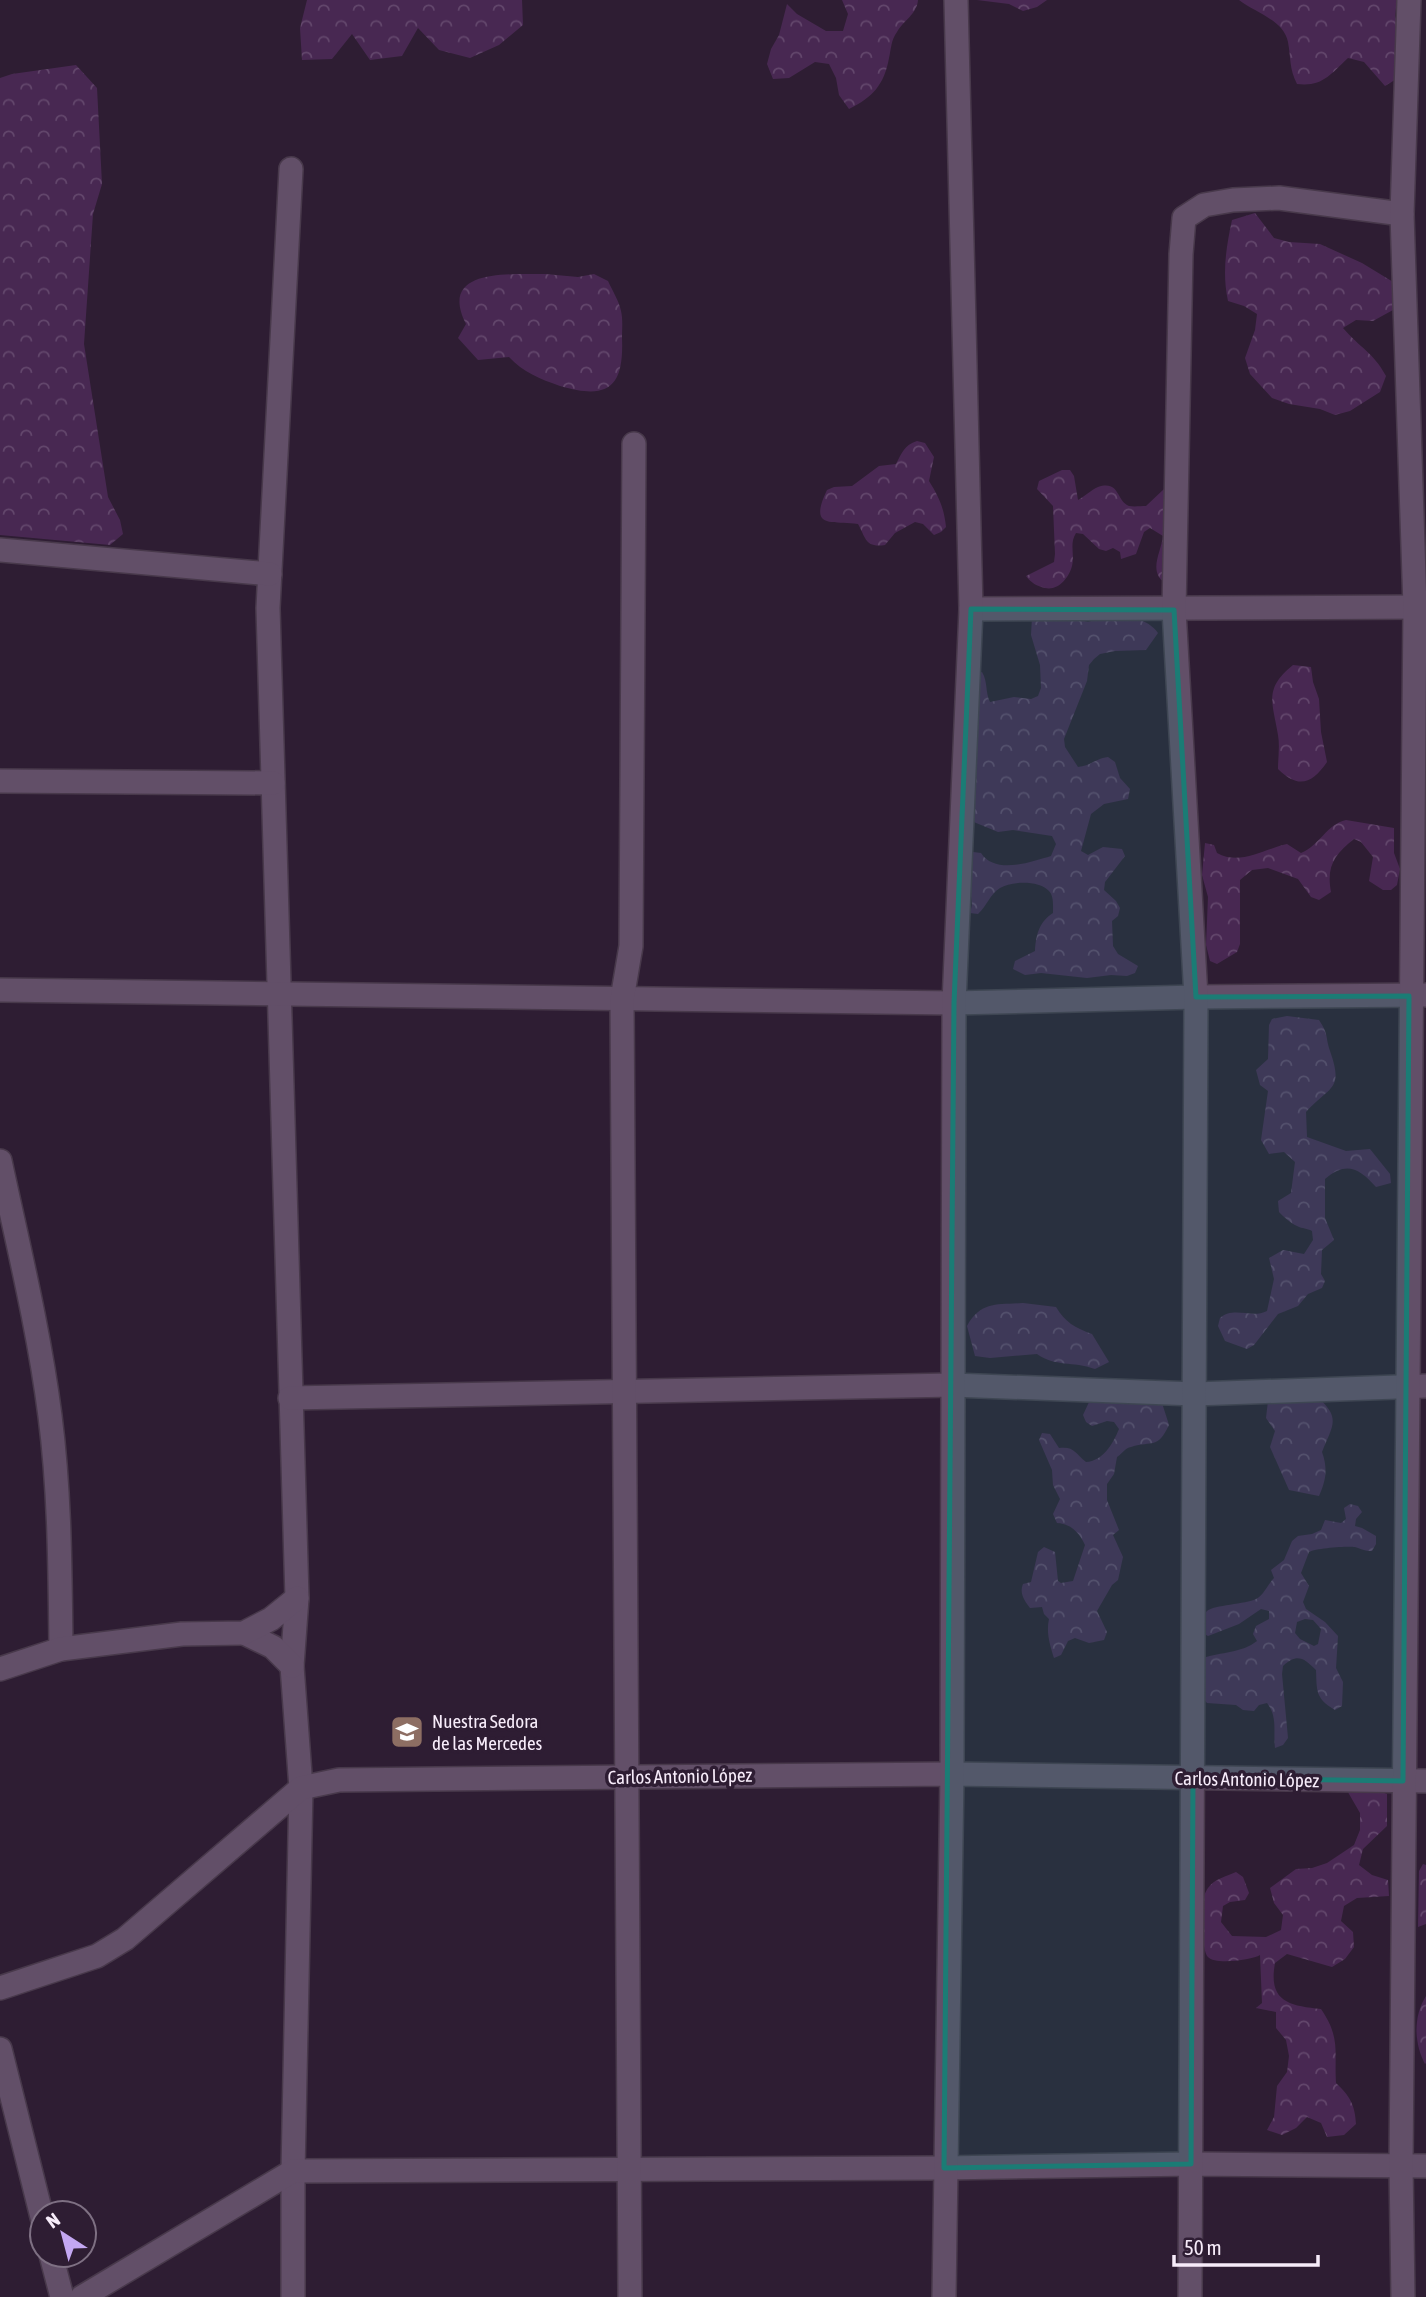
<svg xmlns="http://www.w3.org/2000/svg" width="1426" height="2297" viewBox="0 0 1426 2297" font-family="'Asap Condensed',sans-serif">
  <defs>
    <pattern id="forest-crowns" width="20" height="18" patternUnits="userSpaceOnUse" patternTransform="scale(1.75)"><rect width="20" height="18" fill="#482852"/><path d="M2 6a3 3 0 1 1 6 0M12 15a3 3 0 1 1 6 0" fill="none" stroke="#63476c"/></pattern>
  </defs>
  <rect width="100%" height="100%" fill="#2e1d33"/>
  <!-- forest -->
  <g fill="url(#forest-crowns)" fill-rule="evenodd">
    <polygon points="307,0 522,0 523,25 499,45 470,58 439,50 418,28 402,56 370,60 352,34 332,59 302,60 300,28"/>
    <path d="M 842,0 L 918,0 C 917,14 903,21 897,32 C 891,40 891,49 889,58 C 884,85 873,97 849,109 L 839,95 L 836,78 L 829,64 L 815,62 L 789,78 L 773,79 L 767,64 L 771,49 L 779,35 L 787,4 L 797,14 L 826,31 L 843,31 L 848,14 Z"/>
    <polygon points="977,0 1047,0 1037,7 1023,11 1009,4"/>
    <path d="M 1239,0 L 1397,0 L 1395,16 L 1405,48 L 1398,78 L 1385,86 L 1364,62 L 1348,58 C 1330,75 1322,87 1297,84 C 1289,68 1291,58 1288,42 C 1284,20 1254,12 1239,0 Z"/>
    <polygon points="76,65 97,88 102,184 93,214 84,344 108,497 120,520 123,534 110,545 0,535 0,78 12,74"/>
    <path d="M 1255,213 L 1274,238 L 1289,242 L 1320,244 L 1362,263 L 1403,288 L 1402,305 L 1373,321 L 1356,320 L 1343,328 C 1360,348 1373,352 1386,376 L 1380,392 L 1350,411 L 1335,415 L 1320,409 L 1289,404 L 1272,398 L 1250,374 L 1245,358 L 1255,330 L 1257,314 L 1244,306 L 1228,301 C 1222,273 1226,248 1232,220 Z"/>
    <path d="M 545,274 L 578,277 L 594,274 L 608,281 C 612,290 619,301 621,311 C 623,319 622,330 622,338 C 624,388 608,400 560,386 C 540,379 523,372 509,357 L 478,360 L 458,338 L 466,324 C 437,267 512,275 545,274 Z"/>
    <path d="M 917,441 L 925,443 L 934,457 L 929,481 C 939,497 944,508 946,527 L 941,532 L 934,535 L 923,524 L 915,522 L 895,533 L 885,545 C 865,548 866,538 858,524 C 832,520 808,530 827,490 L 834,487 L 852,486 L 879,466 L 896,464 C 902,453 904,445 917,441 Z"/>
    <path d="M 1062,470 L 1070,470 L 1074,476 L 1078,500 C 1085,496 1091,490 1098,487 C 1120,480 1116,501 1129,506 C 1134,507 1141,506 1146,506 L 1164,489 L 1173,489 L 1187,516 L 1188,523 L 1169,586 C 1146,573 1161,554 1163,536 L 1150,528 L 1144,532 L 1136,554 L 1121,559 L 1120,552 L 1113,548 L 1106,551 L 1099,549 L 1083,534 L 1076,533 C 1069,544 1075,554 1072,566 C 1069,578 1058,591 1045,588 C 1037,586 1031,583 1026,576 L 1054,562 L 1055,554 L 1053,506 L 1037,489 L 1039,481 Z"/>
    <path d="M 1105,617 C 1124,617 1146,616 1158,633 L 1146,650 L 1115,651 L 1100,654 L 1094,659 L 1089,665 L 1087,681 L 1064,739 L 1065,747 L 1078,767 C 1090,766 1097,758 1108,757 L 1115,762 L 1120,778 L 1130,789 L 1128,799 L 1104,804 L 1091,814 L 1081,851 L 1088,855 L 1103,847 L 1122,849 L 1125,856 L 1105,882 L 1104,890 L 1116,901 L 1120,908 L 1118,916 L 1112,921 L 1113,946 L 1118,954 L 1138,966 L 1135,973 L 1127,976 L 1111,975 L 1087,978 L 1041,973 L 1025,975 L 1013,969 L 1015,961 L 1035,951 C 1036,935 1039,922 1053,913 C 1053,906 1054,896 1049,891 C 1039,880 1012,881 1000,888 C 989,895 987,906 978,914 L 970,913 L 972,905 L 967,857 L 973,852 L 981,853 C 995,875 1031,862 1051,856 L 1056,844 L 1052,836 L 1013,830 L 998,832 L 969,820 L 974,675 L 982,672 C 988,682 985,692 990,702 L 1014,697 L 1031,699 L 1038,696 L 1041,688 L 1040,665 L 1031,635 L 1032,618 L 1072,618 L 1088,622 Z"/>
    <path d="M 1293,665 L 1311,667 L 1313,682 L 1319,699 L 1321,732 L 1327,762 C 1312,784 1298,789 1278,769 C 1278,758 1280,746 1278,735 C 1273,703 1263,689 1293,665 Z"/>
    <path d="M 1346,820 L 1394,828 L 1394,853 L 1400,869 L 1397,885 L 1391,890 L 1383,890 L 1369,881 L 1373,857 L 1361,842 L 1354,839 C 1335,854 1326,866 1331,892 L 1319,900 L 1311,897 L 1298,879 L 1268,868 L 1252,870 L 1240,880 L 1240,944 L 1237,952 L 1217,964 L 1210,961 L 1206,945 L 1208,897 L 1202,875 L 1205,843 L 1214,845 L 1217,853 C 1240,866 1264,849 1287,844 L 1301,853 C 1319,846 1327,824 1346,820 Z"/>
    <path d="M 1287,1016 L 1319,1020 C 1329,1035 1325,1036 1330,1051 C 1344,1091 1330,1085 1306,1112 L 1307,1137 L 1346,1151 L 1370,1149 L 1390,1174 L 1391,1183 L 1376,1187 C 1359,1168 1346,1161 1325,1179 L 1325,1218 L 1334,1240 L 1322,1250 L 1321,1274 L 1325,1281 L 1322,1288 L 1308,1294 L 1298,1306 L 1278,1314 L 1254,1345 L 1247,1349 L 1225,1341 L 1218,1326 L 1220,1318 C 1234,1306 1252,1319 1267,1311 L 1274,1279 L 1269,1258 L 1283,1250 L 1304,1254 L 1313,1240 L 1312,1231 C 1307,1228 1303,1229 1297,1226 C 1290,1223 1284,1217 1279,1212 L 1278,1201 L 1291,1193 L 1295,1162 L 1284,1152 L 1269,1154 L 1261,1140 L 1268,1091 L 1260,1085 L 1256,1070 L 1268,1059 L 1269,1025 L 1272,1019 Z"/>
    <path d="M 1023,1303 L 1056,1307 C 1065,1322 1075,1328 1092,1334 L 1109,1362 L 1095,1369 C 1073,1361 1055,1367 1037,1354 L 990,1358 L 975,1356 L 967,1326 C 981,1301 997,1305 1023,1303 Z"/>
    <path d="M 1317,1397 C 1342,1418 1332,1426 1322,1452 C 1328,1469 1326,1480 1319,1496 L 1289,1490 L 1270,1447 L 1275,1431 L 1266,1418 L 1268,1401 Z"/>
    <path d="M 1090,1400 L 1162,1403 L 1169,1425 C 1157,1450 1153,1440 1131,1447 C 1125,1448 1122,1454 1117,1457 L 1114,1474 L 1107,1484 L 1107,1500 L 1119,1530 L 1113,1535 L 1123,1557 L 1118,1580 L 1112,1585 L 1097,1611 L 1107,1632 L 1104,1640 L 1089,1643 L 1075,1638 L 1068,1641 L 1061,1655 L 1054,1658 C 1050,1645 1046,1633 1049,1619 L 1044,1614 L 1042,1607 L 1030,1608 C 1025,1601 1019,1594 1023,1584 L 1031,1582 L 1038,1552 L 1044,1547 L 1055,1552 L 1058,1581 L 1061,1583 L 1073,1581 L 1085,1545 C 1079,1532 1071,1524 1057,1523 L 1053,1514 L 1060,1499 L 1053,1485 L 1052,1470 L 1039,1440 L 1042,1433 L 1050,1434 L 1059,1448 C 1074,1446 1075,1453 1086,1462 C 1103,1461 1113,1444 1119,1429 L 1114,1422 L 1107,1421 L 1092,1426 L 1086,1422 L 1083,1415 Z"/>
    <path d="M 1350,1504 L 1358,1506 L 1362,1512 L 1356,1519 L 1355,1526 L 1362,1528 L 1376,1536 L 1376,1544 L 1372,1551 C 1364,1551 1362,1549 1355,1547 C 1347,1546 1316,1548 1309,1552 L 1301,1573 L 1309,1586 L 1303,1602 L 1306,1609 L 1325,1622 L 1338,1636 L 1336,1668 L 1343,1682 L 1342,1706 L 1335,1710 C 1315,1698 1317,1691 1316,1670 C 1304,1658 1297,1653 1283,1666 L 1282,1674 L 1288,1738 L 1283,1745 L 1275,1748 C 1273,1732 1278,1717 1267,1703 L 1259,1705 L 1254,1711 L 1243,1710 L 1236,1705 L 1207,1703 L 1202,1697 L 1203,1658 C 1221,1652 1242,1653 1257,1641 L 1253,1634 L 1256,1626 L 1269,1619 L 1269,1611 L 1261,1609 L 1239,1624 L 1208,1636 L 1201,1632 C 1202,1625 1202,1615 1207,1611 C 1214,1605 1246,1604 1256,1599 C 1264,1595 1268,1584 1274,1578 L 1271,1570 L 1284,1560 L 1292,1541 L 1298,1536 L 1312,1534 L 1321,1530 L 1325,1520 L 1341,1523 L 1346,1519 L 1344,1508 ZM 1305,1619 L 1313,1620 L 1321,1629 L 1318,1644 L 1314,1646 L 1300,1639 L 1295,1633 L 1297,1622 Z"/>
    <path d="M 1345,1787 L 1371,1788 L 1387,1794 L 1387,1826 L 1363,1849 L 1359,1865 L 1372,1875 L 1388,1880 L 1389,1896 L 1357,1898 L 1344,1906 L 1341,1921 L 1353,1932 L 1354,1947 L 1345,1959 L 1332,1967 L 1287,1954 L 1275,1963 C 1268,2001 1288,2006 1321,2009 C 1341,2038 1334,2052 1336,2083 C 1350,2096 1355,2105 1356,2124 L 1344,2135 L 1327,2137 L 1321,2123 L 1307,2117 L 1296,2128 L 1282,2135 L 1267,2130 L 1274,2117 L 1277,2086 L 1287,2072 L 1289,2056 L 1286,2040 L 1276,2028 L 1276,2012 L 1256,2008 L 1262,2003 L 1260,1955 C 1252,1960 1215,1965 1208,1957 C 1202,1951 1200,1911 1202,1903 C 1202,1899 1206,1891 1208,1888 C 1214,1879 1227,1876 1236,1872 L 1243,1877 L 1249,1893 L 1245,1900 L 1230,1902 L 1223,1906 L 1221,1922 L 1232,1936 L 1266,1937 L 1281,1930 L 1283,1915 L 1274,1903 L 1270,1888 L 1296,1869 L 1312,1868 L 1327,1863 L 1354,1845 L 1360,1830 L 1360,1813 Z"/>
    <polygon points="1423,1864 1426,1865 1426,1924 1418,1927 1419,1871"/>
    <path d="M 1426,1996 L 1426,2063 L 1425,2064 C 1414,2043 1413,2017 1426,1996 Z"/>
  </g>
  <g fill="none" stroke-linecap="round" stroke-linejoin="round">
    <defs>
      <g id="minor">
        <polyline points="291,169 268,608 297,1598 292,1666 301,1788 293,2171 293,2297"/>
        <polyline points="0,550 270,574"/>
        <polyline points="971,609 1426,607"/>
        <polyline points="0,781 273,783"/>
        <polyline points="0,990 954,1003 1196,997 1426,995"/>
        <path d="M 0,1161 C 18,1245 39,1330 50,1416 C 60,1493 60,1572 61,1649"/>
        <polyline points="290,1398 953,1385 1195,1394 1426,1386"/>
        <polyline points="244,1633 273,1647 292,1666"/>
        <polyline points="0,1669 61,1649 182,1634 244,1633 271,1619 297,1598"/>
        <polyline points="0,1988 97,1956 125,1939 301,1788 339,1780 952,1774 1426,1781"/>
        <polyline points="0,2049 42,2217"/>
        <polyline points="51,2255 62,2297"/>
        <polyline points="82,2297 293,2171 944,2168 1191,2164 1426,2166"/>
        <polyline points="630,2297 622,999 631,946 634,444"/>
        <polyline points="944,2297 952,1774 954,1003 971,609 956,0"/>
        <polyline points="1190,2297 1196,997 1174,610 1181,254 1184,218 1204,205 1233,200 1279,198 1402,214"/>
        <polyline points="1403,2297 1401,2166 1415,607 1402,214 1409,0"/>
      </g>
    </defs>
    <!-- minor casing -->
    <use href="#minor" stroke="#48394b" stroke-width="26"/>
    <!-- minor -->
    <use href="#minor" stroke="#624f68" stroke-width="23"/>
  </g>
  <!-- marked area -->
  <path fill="#1b7c75" fill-opacity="0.2" stroke="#1b7c75" stroke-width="5" stroke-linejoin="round" d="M 971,609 L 1174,610 L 1196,997 L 1409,996 L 1403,1781 L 1193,1778 L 1191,2164 L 944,2168 L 954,1003 Z"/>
  <!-- icons -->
  <defs>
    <symbol id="school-square" viewBox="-11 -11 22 22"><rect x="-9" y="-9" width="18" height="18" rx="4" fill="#8d6e63" stroke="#2e1d33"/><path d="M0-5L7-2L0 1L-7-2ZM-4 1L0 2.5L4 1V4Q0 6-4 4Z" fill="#fff"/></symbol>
  </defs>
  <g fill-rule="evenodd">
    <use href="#school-square" x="388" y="1713" width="38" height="38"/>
  </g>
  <g text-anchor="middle" stroke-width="7" stroke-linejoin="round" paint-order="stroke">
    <!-- poi labels -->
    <g font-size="19" fill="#f7ecfa" stroke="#2e1d33" text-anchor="start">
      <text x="432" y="1728">Nuestra Sedora<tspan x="432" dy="22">de las Mercedes</tspan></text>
    </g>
    <!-- street labels -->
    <g font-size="19" fill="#f7ecfa" stroke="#2e1d33">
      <text transform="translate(680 1776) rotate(-1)" y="7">Carlos Antonio López</text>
      <text transform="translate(1247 1779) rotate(1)" y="7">Carlos Antonio López</text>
    </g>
  </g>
  <!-- north arrow -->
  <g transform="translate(63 2234) rotate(324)"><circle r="33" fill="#2e1d33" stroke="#7e7083" stroke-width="2"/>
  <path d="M0-5L12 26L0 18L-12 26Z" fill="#c3a7f2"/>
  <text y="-10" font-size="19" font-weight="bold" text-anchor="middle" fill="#f7ecfa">N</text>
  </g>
  <!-- scale -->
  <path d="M1174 2255v10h144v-10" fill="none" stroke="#f7ecfa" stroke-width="3.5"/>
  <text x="1184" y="2255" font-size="21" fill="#f7ecfa" stroke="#2e1d33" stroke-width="5" paint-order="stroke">50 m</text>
</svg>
